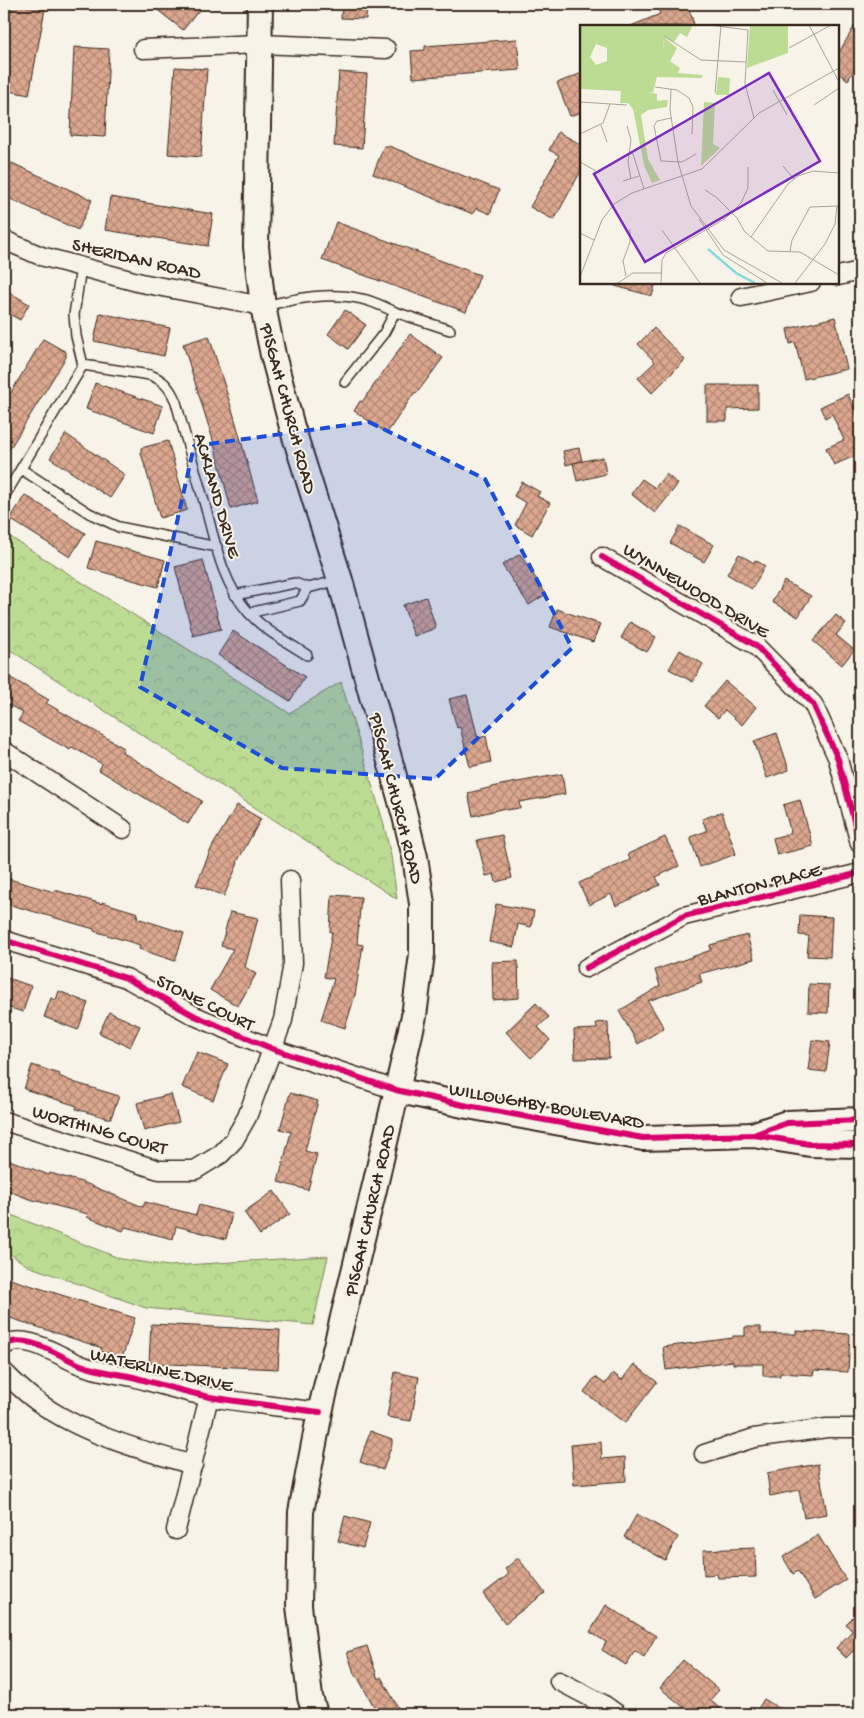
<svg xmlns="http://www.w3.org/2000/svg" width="864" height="1718" viewBox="0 0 864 1718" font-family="'Gochi Hand',sans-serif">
  <defs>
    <pattern id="forest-crowns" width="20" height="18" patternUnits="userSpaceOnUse" patternTransform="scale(1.25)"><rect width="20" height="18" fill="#bcdc94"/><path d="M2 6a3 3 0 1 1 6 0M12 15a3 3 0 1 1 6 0" fill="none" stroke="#a2bd7f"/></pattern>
    <pattern id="building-cross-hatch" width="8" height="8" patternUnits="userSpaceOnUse" patternTransform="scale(1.25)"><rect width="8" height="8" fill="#dba78f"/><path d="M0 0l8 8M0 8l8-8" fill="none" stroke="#b38874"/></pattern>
  </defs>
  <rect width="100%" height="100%" fill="#f7f3e8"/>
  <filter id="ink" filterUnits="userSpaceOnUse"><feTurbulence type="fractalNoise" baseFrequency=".02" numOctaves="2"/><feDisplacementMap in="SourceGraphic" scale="10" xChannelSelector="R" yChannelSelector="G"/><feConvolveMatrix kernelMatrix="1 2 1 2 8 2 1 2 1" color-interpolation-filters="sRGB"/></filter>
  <g filter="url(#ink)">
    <!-- forest -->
    <g fill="url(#forest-crowns)" stroke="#7c8359">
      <polygon points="4,533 289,713 341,682 383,821 391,856 397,899 4,646"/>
      <polygon points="4,1212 121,1259 169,1266 328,1256 313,1325 146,1308 28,1266 4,1250"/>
    </g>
    <!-- building -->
    <g fill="url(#building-cross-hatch)" stroke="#3b2a1e">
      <polygon points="12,4 45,9 29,95 4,90 4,49"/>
      <polygon points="150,4 204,4 183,30"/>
      <polygon points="342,4 367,4 366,19 341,18"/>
      <polygon points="656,4 687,4 694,24 687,26 631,26 660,14"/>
      <polygon points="860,17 860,60 848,80 838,73 838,54"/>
      <polygon points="517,39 520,70 413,78 411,51 425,50 425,46"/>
      <polygon points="74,47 109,49 105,137 70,135"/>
      <polygon points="175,67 207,69 201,157 168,154"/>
      <polygon points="339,72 367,74 362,148 334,146"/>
      <polygon points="582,73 582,112 570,116 557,83"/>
      <polygon points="558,132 582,145 582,169 554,220 530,207 559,155 549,150"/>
      <polygon points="384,146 389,146 499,190 490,214 476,208 473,214 373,174"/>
      <polygon points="12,163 92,200 78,230 4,196 4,181"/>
      <polygon points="110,197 213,214 208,246 105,230"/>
      <polygon points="336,222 480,275 466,312 322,260"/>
      <polygon points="615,282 656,282 652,296 615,286"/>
      <polygon points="4,289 29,304 20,320 4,311"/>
      <polygon points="345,310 366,325 348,349 328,334"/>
      <polygon points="100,313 170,328 164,356 94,341"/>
      <polygon points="835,317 847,369 804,379 795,342 790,344 787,329"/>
      <polygon points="654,328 685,360 652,393 638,378 655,362 638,344"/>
      <polygon points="410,334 443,358 417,393 415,392 387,433 354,411 360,401 362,402"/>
      <polygon points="209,336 234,416 258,501 231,509 213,440 183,344"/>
      <polygon points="43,339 66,352 66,357 4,458 4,404"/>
      <polygon points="95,383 163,406 154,433 86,409"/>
      <polygon points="707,385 758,385 758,408 727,409 727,421 707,421"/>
      <polygon points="848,394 860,422 860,443 853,447 857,455 834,465 826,448 844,440 832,414 825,418 820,407"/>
      <polygon points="66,434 125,475 110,498 50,458"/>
      <polygon points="168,441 187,510 160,518 141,453 141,448"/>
      <polygon points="579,448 582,461 566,465 563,451"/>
      <polygon points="603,457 606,474 577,481 573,463"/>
      <polygon points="666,474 678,484 655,513 631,494 642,479 655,488"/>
      <polygon points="522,482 540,492 537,496 550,503 532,535 515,525 526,503 514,496"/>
      <polygon points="25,495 85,533 70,557 10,519"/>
      <polygon points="680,526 714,545 704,562 670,543"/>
      <polygon points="96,541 165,560 158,587 88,568"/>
      <polygon points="520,554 546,594 529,605 502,565"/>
      <polygon points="739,554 754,563 755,560 765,566 752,589 727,574"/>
      <polygon points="203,560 221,629 193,636 175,567"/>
      <polygon points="784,581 811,596 798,617 772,602"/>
      <polygon points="426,597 436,628 414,636 403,605"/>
      <polygon points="557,609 600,624 593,642 550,627"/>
      <polygon points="836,615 846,623 836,635 854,650 842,665 813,641"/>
      <polygon points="630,622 656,637 647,652 621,638"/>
      <polygon points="233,631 305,677 290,701 218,655"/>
      <polygon points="680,650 703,664 693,682 669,669"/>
      <polygon points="4,674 49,700 46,703 124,748 122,752 202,801 188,824 99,770 102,764 72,747 70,750 18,721 23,713 4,702"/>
      <polygon points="725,681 756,707 742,725 725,710 718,718 704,706"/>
      <polygon points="467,695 478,738 486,736 491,762 470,767 460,727 457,728 449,699"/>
      <polygon points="777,733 789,770 767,778 754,741"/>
      <polygon points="562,774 565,794 519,802 520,808 506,810 505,808 473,816 468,793 501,785"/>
      <polygon points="800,800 813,846 777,855 773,838 791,833 783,805"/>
      <polygon points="237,805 261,819 237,862 238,863 224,896 196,885 212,847"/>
      <polygon points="722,812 736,854 700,867 690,837 707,831 702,819"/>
      <polygon points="502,835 512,878 496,882 494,874 486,876 477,840"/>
      <polygon points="665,837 679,866 656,877 660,885 616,906 611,894 589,905 579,883 630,860 628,854"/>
      <polygon points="9,879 54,892 55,890 102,904 102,902 138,913 137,918 184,933 175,961 139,949 140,945 94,931 94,929 4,903"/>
      <polygon points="332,895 361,897 357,944 363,945 355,995 345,1028 321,1020 334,979 324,977 332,932 330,932"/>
      <polygon points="496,904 534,911 531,927 518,924 514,947 489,942"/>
      <polygon points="230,912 258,918 245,967 256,974 238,1006 210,990 233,949 221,946"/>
      <polygon points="800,915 832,917 830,957 807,956 809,936 799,935"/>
      <polygon points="747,935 754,959 699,974 702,982 648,1001 664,1028 638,1044 619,1011 660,986 655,970 711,950 710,945"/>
      <polygon points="518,961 519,998 493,1000 492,962"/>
      <polygon points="4,977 31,986 23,1012 4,1006"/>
      <polygon points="809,984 829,985 828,1013 808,1012"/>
      <polygon points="59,991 88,1003 78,1030 44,1017 51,998 56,1000"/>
      <polygon points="536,1003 549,1017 538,1027 550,1040 531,1058 506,1032"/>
      <polygon points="109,1012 140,1026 130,1047 99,1033"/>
      <polygon points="608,1022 609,1058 575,1059 574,1030 597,1029 596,1023"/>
      <polygon points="812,1040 830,1042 826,1072 808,1070"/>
      <polygon points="197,1052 228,1064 213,1100 182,1087"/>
      <polygon points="32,1065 60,1074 59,1076 76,1083 119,1096 111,1118 107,1118 76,1109 77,1106 24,1089"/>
      <polygon points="290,1093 318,1101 305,1151 317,1154 308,1190 278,1182 291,1132 280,1129"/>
      <polygon points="171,1094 179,1122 144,1131 137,1103"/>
      <polygon points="4,1158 49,1175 50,1173 85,1183 143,1207 145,1202 196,1215 199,1205 232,1214 226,1239 176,1226 173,1239 125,1227 123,1231 87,1217 88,1214 29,1199 4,1189"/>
      <polygon points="274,1191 290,1214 260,1235 244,1212"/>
      <polygon points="7,1278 135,1318 122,1358 100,1351 102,1348 4,1316 4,1288"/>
      <polygon points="151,1324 280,1330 278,1369 149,1363"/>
      <polygon points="745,1327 761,1327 761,1334 796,1334 796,1331 850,1334 848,1372 814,1370 813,1375 780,1373 780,1376 763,1376 763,1364 733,1364 733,1361 666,1370 663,1347 733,1338 733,1336 745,1336"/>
      <polygon points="634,1364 657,1382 625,1423 584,1392 595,1377 605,1384 613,1373 622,1380"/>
      <polygon points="395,1372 419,1377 411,1421 387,1417"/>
      <polygon points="370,1431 392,1439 392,1444 383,1470 360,1462"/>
      <polygon points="601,1442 602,1459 625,1457 626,1481 574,1485 571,1445"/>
      <polygon points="818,1464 827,1514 804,1518 799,1490 770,1496 767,1473"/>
      <polygon points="637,1514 678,1537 665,1560 624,1537"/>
      <polygon points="345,1516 370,1523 363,1548 338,1541"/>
      <polygon points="818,1535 846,1580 815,1599 798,1571 793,1574 783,1557"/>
      <polygon points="755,1548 756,1577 718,1578 717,1574 704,1575 703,1550"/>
      <polygon points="518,1558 545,1593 505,1623 483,1594 509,1574 505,1569"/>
      <polygon points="606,1605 656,1636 644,1657 635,1651 626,1665 602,1650 606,1642 590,1632"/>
      <polygon points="860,1610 860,1644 846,1658 836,1648 852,1631 846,1624"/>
      <polygon points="367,1646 378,1679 381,1677 400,1711 394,1714 378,1714 357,1676 355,1676 347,1652"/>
      <polygon points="683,1660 719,1690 710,1700 726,1714 692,1714 660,1688"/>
      <polygon points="764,1699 789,1714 755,1714"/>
    </g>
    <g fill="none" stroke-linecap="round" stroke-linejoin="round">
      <defs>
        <g id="lane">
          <path d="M 264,306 C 295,299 329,291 362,299 C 373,301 384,307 395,312 L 384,333 L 345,382"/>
          <polyline points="395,312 450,330"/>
          <path d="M 83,365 L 150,375 C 164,380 170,388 176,402 C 185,436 195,470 205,505 C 215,542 222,583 249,613 C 265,631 287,642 307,655"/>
          <polyline points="21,469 89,513 119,527 217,547"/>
          <polyline points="4,497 83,365 76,336 74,315 81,267"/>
          <polyline points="235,595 295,583 308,588 339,580"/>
          <polyline points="249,613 300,601 308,588"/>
        </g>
        <g id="street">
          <polyline points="143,49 259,44 386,49"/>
          <polyline points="4,240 41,256 141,283 263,306"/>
          <polyline points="838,276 860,271"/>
          <polyline points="741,297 811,282"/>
          <polyline points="602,557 755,645 813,704 838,759 860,844"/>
          <polyline points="4,751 123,829"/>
          <polyline points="4,940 126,978 195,1016 273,1049 396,1090"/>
          <polyline points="586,968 684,916 860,873"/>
          <polyline points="4,1121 159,1170 195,1170 221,1154 234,1140 247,1117 283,1020 293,963 290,880"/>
          <path d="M 4,1346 C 23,1330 62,1358 81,1365 C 98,1372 115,1373 133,1377 C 158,1384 184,1392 210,1397 C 246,1403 283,1407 320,1412"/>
          <path d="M 4,1372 C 15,1383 25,1393 38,1402 C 82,1434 141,1450 193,1465"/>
          <polyline points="704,1454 754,1438 827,1428 860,1428"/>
          <polyline points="176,1530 209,1397"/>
          <polyline points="559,1681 603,1704 617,1714"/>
        </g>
        <g id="secondary">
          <polyline points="260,4 256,247 263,306 273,355 292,427 340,580 405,816 415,857 422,904 422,954 414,1016 376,1181 320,1412 301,1512 299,1606 310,1697 315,1714"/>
          <polyline points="396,1090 468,1106 643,1138 754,1135 810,1144 860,1145"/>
          <polyline points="755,1134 787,1123 860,1120"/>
        </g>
      </defs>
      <!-- lane casing -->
      <use href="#lane" stroke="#3b2a1e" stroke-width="12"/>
      <!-- street casing -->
      <use href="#street" stroke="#3b2a1e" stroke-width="21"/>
      <!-- secondary casing -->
      <use href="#secondary" stroke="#3b2a1e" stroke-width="28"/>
      <!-- lane -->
      <use href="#lane" stroke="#f7f3e8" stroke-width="9"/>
      <!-- street -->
      <use href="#street" stroke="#f7f3e8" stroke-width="18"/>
      <!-- secondary -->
      <use href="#secondary" stroke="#f7f3e8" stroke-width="24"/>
      <defs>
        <g id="cycleway">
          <polyline points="602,557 755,645 813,704 838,759 860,844"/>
          <polyline points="4,940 126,978 195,1016 273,1049 396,1090 468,1106 643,1138 754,1135 810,1144 860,1145"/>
          <polyline points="586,968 684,916 860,873"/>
          <polyline points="756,1134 787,1123 860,1120"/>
          <path d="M 4,1346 C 23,1330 62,1358 81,1365 C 98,1372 115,1373 133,1377 C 158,1384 184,1392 210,1397 C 246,1403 283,1407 320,1412"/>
        </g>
      </defs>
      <!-- cycleway casing -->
      <use href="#cycleway" stroke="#f7f3e8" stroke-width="9"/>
      <!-- cycleway -->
      <use href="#cycleway" stroke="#d6006c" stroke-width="6"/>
    </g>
  </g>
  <!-- marked area -->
  <path fill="#1d4ed8" fill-opacity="0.2" stroke="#1d4ed8" stroke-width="4" stroke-dasharray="10 6" stroke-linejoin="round" d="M 369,422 L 485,479 L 572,648 L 435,779 L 282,768 L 140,687 L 194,446 Z"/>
  <g text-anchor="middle" stroke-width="4" stroke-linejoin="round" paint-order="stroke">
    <!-- street labels -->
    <g font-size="19" fill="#3b2a1e" stroke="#f7f3e8">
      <text transform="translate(137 257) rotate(13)" y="7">SHERIDAN ROAD</text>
      <text transform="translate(290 408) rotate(75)" y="7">PISGAH CHURCH ROAD</text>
      <text transform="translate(219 495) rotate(74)" y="7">ACKLAND DRIVE</text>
      <text transform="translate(697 589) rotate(31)" y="7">WYNNEWOOD DRIVE</text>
      <text transform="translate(398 798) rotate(76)" y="7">PISGAH CHURCH ROAD</text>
      <text transform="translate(759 883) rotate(-14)" y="7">BLANTON PLACE</text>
      <text transform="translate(206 1001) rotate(26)" y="7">STONE COURT</text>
      <text transform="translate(547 1104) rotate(10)" y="7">WILLOUGHBY BOULEVARD</text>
      <text transform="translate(100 1128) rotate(16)" y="7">WORTHING COURT</text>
      <text transform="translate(368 1210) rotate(-77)" y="7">PISGAH CHURCH ROAD</text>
      <text transform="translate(162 1368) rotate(13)" y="7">WATERLINE DRIVE</text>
    </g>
  </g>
  <!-- overview -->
  <g transform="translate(580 25)">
    <rect width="259" height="259" fill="#f7f3e8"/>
    <path d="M 84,12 L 97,23 L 93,31 L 83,25 ZM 138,52 L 150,53 L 149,70 L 136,70 ZM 65,66 L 77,69 L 77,78 L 58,77 L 54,73 L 53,68 Z" fill="#bcdc94"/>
    <path d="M 0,0 L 113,0 L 107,12 L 100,8 L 94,17 L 84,12 L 83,24 L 93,31 L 90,36 L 100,43 L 98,48 L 122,50 L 122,53 L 77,52 L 73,67 L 53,68 L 58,77 L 88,75 L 87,82 L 68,85 L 61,90 L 68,134 L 80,155 L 72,158 L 64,140 L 53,84 L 48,78 L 40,78 L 41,66 L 0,64 ZM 16,19 L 27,23 L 27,36 L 16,40 L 10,32 ZM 124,77 L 135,78 L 133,119 L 140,123 L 121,141 Z" fill="#bcdc94" fill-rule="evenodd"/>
    <path d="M 170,0 L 208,0 L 208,28 L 167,43 Z" fill="#bcdc94"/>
    <path d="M 171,12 L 187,17 L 192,29 L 170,32 Z" fill="#bcdc94"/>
    <path fill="none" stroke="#87d8dd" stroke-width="2.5" d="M 128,224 L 156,248 L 175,258"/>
    <path fill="none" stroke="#aca397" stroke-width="1" d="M 130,0 L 168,5 L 165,59 L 174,93M 229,0 L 259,57M 84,11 L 121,35 L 166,37M 209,23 L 251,0M 75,62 L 97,65 L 109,73 L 113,82 L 112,109M 91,64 L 90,85 L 98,137 L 111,181 L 144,225 L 202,258M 193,65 L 207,90M 135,68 L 141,1M 0,77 L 47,80M 234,80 L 259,63M 91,93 L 77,96 L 74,101 L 81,136 L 102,137 L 116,129M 21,100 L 27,117M 47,101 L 51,115 L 48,137 L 51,154M 0,109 L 23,98 L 30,79M 50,127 L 53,129 L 64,164M 0,137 L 16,146M 203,141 L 214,154M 43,156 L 59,151M 125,165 L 136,172 L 157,193 L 165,207 L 188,226 L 220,227 L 259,250M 119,194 L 143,230 L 187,258M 82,205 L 120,258M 0,208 L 14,215M 171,212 L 208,159 L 218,151 L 233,146 L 259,148M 210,226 L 212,215 L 230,182 L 258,181M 46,251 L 43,236 L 50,217 L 50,204M 0,252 L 22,195 L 34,179 L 52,168 L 122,144 L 179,88 L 259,43M 38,258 L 53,248 L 81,248M 81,258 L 82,235 L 86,228 L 146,193 L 161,178 L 168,163 L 168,142M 215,258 L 245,219 L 255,199 L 257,181"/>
    <path fill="#7b2cbf" fill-opacity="0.15" stroke="#7b2cbf" stroke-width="2.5" d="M 189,48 L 240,136 L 65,237 L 14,149 Z"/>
    <rect width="259" height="259" fill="none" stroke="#3b2a1e" stroke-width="2.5"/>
  </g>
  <!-- margin -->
  <rect width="864" height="1718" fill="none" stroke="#f7f3e8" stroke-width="20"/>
  <rect x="10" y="10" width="844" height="1698" fill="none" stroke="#3b2a1e" stroke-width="2" filter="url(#ink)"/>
</svg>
